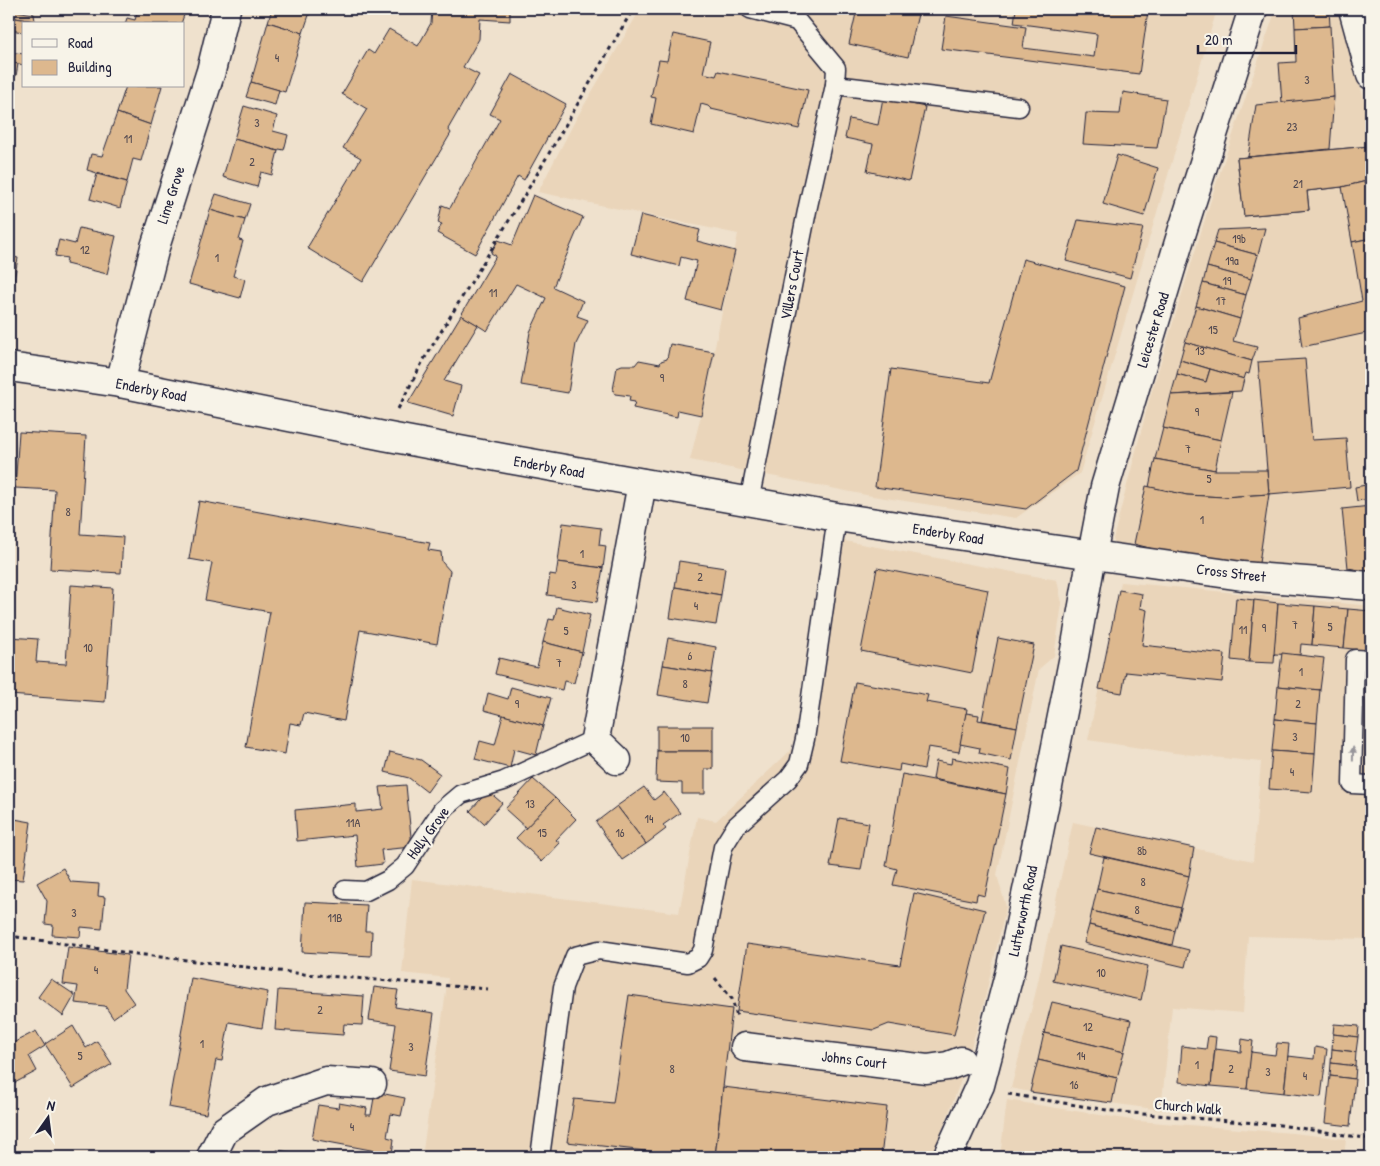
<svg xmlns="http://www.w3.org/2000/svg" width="1380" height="1166" viewBox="0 0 1380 1166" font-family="'Patrick Hand',sans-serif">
  <rect width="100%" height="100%" fill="#efe1cd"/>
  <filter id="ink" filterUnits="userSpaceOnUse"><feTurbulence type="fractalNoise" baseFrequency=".02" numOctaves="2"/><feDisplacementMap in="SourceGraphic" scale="10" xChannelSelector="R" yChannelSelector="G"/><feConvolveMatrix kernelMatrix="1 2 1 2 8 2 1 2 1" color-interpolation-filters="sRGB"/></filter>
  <g filter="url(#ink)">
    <!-- built -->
    <g fill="#ead5ba">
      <polygon points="645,9 1217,9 1080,473 1016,518 866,495 797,481 690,460 701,415 738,234 538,192 576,119 637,15"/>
      <polygon points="1276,9 1338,9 1371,123 1371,578 1330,576 1116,546 1113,539 1150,397 1215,187"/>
      <polygon points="828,538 1057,580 1062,604 1054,656 1039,669 997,875 1006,907 981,1015 960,1083 936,1146 928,1157 422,1157 448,978 402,973 412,879 679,913 697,817 716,821 793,748"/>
      <polygon points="1121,582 1371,606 1371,939 1248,936 1243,1013 1172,1007 1161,1110 1030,1092 1011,1088 1035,995 1073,822 1253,861 1261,762 1174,753 1088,740"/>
      <polygon points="1007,1100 1138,1121 1292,1133 1346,1139 1344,1157 1000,1157"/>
    </g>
    <!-- building -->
    <g fill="#ddb88e" stroke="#22223b">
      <polygon points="9,9 9,10 34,14 35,21 9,17"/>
      <polygon points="138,9 186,9 181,24 125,24 127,18 135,20"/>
      <polygon points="272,9 311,9 303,33 268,22"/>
      <polygon points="432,9 510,9 510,21 480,19 479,39 463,67 479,75 448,129 451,133 363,282 307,248 361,158 343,148 367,109 342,94 368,50 374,54 389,29 418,46 431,23"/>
      <polygon points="857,9 930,9 929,12 919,10 908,57 849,44"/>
      <polygon points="1016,9 1131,9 1148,11 1139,74 941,49 946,16 1026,27 1023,48 1094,57 1097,34 1014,23"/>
      <polygon points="1294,9 1329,9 1330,26 1295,28"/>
      <polygon points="9,17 35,21 35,24 24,24 24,32 9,30"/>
      <polygon points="268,22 303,33 285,92 251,82"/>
      <polygon points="1330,26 1334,97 1282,103 1279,63 1296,62 1295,28"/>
      <polygon points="673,34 710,42 703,73 716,76 718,71 808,90 799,129 711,109 708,106 701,104 694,134 651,124 656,98 651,97 659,60 667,61"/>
      <polygon points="9,52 24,54 24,65 9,62"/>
      <polygon points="9,62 18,64 16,76 9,74"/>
      <polygon points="512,74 566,104 524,180 518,176 475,254 437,233 442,224 438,223 442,205 450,208 500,119 490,114"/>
      <polygon points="251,82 279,90 275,105 246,97"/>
      <polygon points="126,86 162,86 151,125 117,113"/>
      <polygon points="1123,92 1166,99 1157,148 1083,144 1086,113 1120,114"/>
      <polygon points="9,94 16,95 12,112 9,111"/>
      <polygon points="1334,97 1330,149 1248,157 1256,105"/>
      <polygon points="883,98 925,107 909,181 867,171 873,144 845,138 849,119 878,125"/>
      <polygon points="244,106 277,116 273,131 288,135 284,150 279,149 278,151 234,139"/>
      <polygon points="9,111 12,112 10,124 9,124"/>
      <polygon points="117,113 151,125 141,161 133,159 127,182 87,170 91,154 102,156"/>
      <polygon points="234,139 278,151 272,175 261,172 257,187 223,177"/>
      <polygon points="1371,146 1371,180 1342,187 1307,191 1309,210 1244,216 1237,158"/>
      <polygon points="1371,146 1371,180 1342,187 1307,191 1309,210 1244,216 1237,158"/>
      <polygon points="1117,155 1158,168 1144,216 1103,204"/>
      <polygon points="97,174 127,182 120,208 90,199"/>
      <polygon points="1371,180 1371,238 1352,242 1342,187"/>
      <polygon points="216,194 250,204 245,220 210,210"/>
      <polygon points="533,195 583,217 553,287 583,301 577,316 588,320 576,344 568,393 521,385 530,332 546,298 516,284 487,331 461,315 496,256 491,253 498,240 512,245"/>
      <polygon points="210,210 245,220 239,240 243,241 233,276 245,279 240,298 189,284"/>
      <polygon points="641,215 700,230 697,241 735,251 721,310 687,301 697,261 681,257 679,266 631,254"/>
      <polygon points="1078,220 1143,228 1130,278 1066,261"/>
      <polygon points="79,228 116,236 107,274 66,264 67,258 55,256 59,240 75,244"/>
      <polygon points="1265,228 1258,255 1214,243 1218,230"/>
      <polygon points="1371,238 1371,332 1302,347 1298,318 1362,301 1352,242"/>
      <polygon points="1214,243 1258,255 1251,279 1207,267"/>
      <polygon points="9,256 18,258 9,308"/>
      <polygon points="1023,259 1125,286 1076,471 1026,509 875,487 891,369 989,383"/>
      <polygon points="1207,267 1251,279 1246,295 1203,283"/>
      <polygon points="1203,283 1246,295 1240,319 1196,306"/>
      <polygon points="1196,306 1240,319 1233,341 1257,347 1252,361 1185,342"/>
      <polygon points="461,315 478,325 444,381 461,386 453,416 408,403"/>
      <polygon points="1185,342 1252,361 1249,374 1246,373 1244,379 1180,360"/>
      <polygon points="670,344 714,352 701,415 678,410 677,417 633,408 635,402 629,401 630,396 615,394 613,390 617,367 622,365 635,365 639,360 660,364 661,361 667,359"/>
      <polygon points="1305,359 1312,440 1346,438 1350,487 1269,494 1258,362"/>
      <polygon points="1180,360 1210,369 1206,382 1177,374"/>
      <polygon points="1210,369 1244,379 1241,391 1171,395 1177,374 1206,382"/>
      <polygon points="1232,392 1221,440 1163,428 1171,395"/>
      <polygon points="1163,428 1221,440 1215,470 1155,459"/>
      <polygon points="19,432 86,436 80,534 123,537 121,573 50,569 55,490 15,488"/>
      <polygon points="1155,459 1215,470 1267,470 1269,494 1224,497 1187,495 1149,487"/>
      <polygon points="1371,484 1371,499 1357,501 1355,487"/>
      <polygon points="1146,486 1187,495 1224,497 1269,494 1259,563 1201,557 1157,550 1134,544"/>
      <polygon points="199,501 430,543 428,550 441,552 442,562 450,571 437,644 360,630 344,721 304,713 301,725 290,723 285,754 246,747 270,612 205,600 212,563 189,559"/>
      <polygon points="1371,506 1371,572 1348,568 1342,509"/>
      <polygon points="563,523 601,528 599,545 606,546 603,568 558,562"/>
      <polygon points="679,561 725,568 721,595 675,587"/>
      <polygon points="558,562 603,568 597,602 547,595 550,574 556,575"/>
      <polygon points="877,568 988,590 972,673 861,651"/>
      <polygon points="71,585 113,588 105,702 9,695 10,637 38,639 36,662 66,664"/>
      <polygon points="675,587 721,595 716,625 670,618"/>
      <polygon points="1119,590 1142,594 1140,608 1147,610 1142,645 1225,654 1222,682 1126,672 1122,693 1099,689"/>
      <polygon points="1236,598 1254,600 1249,662 1231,660"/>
      <polygon points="1254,600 1278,603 1274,663 1249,662"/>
      <polygon points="1278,603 1315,606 1312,645 1301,644 1300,655 1274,654"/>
      <polygon points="1315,606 1348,609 1344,648 1312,645"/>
      <polygon points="557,607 590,615 582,652 543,642 549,619 554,620"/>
      <polygon points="1348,609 1371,611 1371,637 1370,651 1344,648"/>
      <polygon points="668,638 716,647 712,673 663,665"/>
      <polygon points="998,638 1034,645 1017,727 982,720"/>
      <polygon points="543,642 582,652 574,683 564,681 562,690 495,674 499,658 537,667"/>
      <polygon points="1282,653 1324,658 1320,690 1278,686"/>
      <polygon points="663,665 712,673 707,703 658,695"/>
      <polygon points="855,682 928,695 926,702 967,709 959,752 928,747 924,769 900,764 899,771 840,761"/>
      <polygon points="1278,686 1320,690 1317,723 1275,719"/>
      <polygon points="511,687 551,698 543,726 484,710 488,693 508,699"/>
      <polygon points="966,713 979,715 978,720 1017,727 1011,760 979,753 980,748 960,744"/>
      <polygon points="503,715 543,726 536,755 514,749 510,768 475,759 480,741 495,745"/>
      <polygon points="1275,719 1317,723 1315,754 1272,751"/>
      <rect x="657" y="726" width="56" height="25"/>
      <polygon points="657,751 713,751 713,769 705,769 705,794 682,794 682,783 656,782"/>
      <polygon points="1272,751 1315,754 1312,792 1269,789"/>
      <polygon points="390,752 421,760 440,774 427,792 409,778 385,772"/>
      <polygon points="952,758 1010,769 1006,794 933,779 936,761 951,764"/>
      <polygon points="902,774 1006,794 985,896 977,894 976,901 893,885 897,869 886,866"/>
      <polygon points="533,779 555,798 526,828 505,809"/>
      <polygon points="406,785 412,847 381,850 383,864 358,867 355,835 297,841 295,810 356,804 356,812 383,809 380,787"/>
      <polygon points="644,787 654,800 664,792 680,813 663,825 666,829 646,844 617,806"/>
      <polygon points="488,791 502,803 484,824 470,811"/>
      <polygon points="555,798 576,819 556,840 560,843 542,862 516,838"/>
      <polygon points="617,806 646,844 622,860 596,822"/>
      <polygon points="9,818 31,822 23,880 9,879"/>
      <polygon points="839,818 869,823 861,870 830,866"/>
      <polygon points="1096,827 1194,848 1189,876 1089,853"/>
      <polygon points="1104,857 1189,876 1181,908 1097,889"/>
      <polygon points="63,868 71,882 99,884 98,896 105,897 102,929 81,927 80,937 52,935 53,925 45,924 47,901 37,883"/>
      <polygon points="1097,889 1181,908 1175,931 1092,911"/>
      <polygon points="914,893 985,910 954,1035 889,1024 874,1030 737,1011 747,944 900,965"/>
      <polygon points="305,902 367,905 365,931 372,931 371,956 302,952"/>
      <polygon points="1092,911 1175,931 1172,945 1089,925"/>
      <polygon points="1089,925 1189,950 1185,967 1084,943"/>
      <polygon points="1061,946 1148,966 1141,1000 1053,981"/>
      <polygon points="68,947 128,955 124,989 134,1003 113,1018 105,1006 75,1003 78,986 63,984"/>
      <polygon points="191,978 268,992 262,1028 229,1022 222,1061 216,1060 206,1114 168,1107"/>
      <polygon points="51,979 75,995 63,1016 38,997"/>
      <polygon points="374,987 398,990 395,1007 434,1013 425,1076 389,1071 396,1024 369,1020"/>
      <polygon points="278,990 364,996 362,1025 344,1024 343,1035 275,1030"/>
      <polygon points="629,995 732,1009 715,1157 698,1157 567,1142 574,1099 613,1103"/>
      <polygon points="1052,1002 1131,1020 1124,1052 1044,1033"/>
      <polygon points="1334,1024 1359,1026 1358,1037 1333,1034"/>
      <polygon points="73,1026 86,1048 97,1041 112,1064 73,1088 45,1044"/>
      <polygon points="36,1031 45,1046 29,1056 37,1071 9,1086 9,1045"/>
      <polygon points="1044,1033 1124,1052 1117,1078 1038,1060"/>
      <polygon points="1333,1034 1358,1037 1356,1052 1332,1049"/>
      <polygon points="1208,1036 1216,1037 1211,1086 1179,1082 1182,1046 1206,1049"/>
      <polygon points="1242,1039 1253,1041 1247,1089 1211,1086 1215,1049 1241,1052"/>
      <polygon points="1277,1043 1289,1044 1284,1093 1247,1089 1251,1052 1275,1055"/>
      <polygon points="1315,1047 1327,1049 1321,1097 1284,1093 1288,1056 1314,1059"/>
      <polygon points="1332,1049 1356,1052 1355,1066 1331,1063"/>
      <polygon points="1038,1060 1117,1078 1112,1103 1030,1092"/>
      <polygon points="1331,1063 1356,1066 1355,1079 1330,1076"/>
      <polygon points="1330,1076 1355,1079 1350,1126 1325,1123"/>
      <polygon points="723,1087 887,1107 881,1157 715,1157"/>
      <polygon points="375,1092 405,1098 401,1116 391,1114 387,1137 394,1139 392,1154 312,1139 318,1105 338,1108 339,1103 367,1108 366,1115 371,1115"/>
      <polygon points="277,1150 307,1155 307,1157 275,1157"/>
    </g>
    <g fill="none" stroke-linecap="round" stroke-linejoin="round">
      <defs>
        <g id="lane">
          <polyline points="835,85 1019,107"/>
          <polyline points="749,502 808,206 835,85 836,68 797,21 750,9"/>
          <polyline points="1371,660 1355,659 1352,784 1371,785"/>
          <polyline points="345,890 366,891 388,880 405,866 442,810 461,794 504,781 595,739"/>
          <polyline points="540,1157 563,987 575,956 599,950 688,963 698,958 703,950 723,847 736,826 788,779 799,764 805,739 837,517"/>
        </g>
        <g id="street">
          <polyline points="9,367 120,383 384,436 508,459 837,517 1023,545 1242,576 1371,586"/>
          <polyline points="120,383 155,247 211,71 226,9"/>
          <polyline points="617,760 595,739 642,483"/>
          <polyline points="745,1047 927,1069 948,1066 961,1061"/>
          <polyline points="211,1157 224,1131 267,1101 326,1081 372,1084"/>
        </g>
        <g id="secondary">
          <polyline points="1353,9 1371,75"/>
          <polyline points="947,1157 980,1085 1010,971 1031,872 1074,656 1092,555 1105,487 1182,232 1253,9"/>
        </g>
      </defs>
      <!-- lane casing -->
      <use href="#lane" stroke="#22223b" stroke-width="21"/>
      <!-- street casing -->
      <use href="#street" stroke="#22223b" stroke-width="31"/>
      <!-- secondary casing -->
      <use href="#secondary" stroke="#22223b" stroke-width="31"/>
      <!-- path -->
      <g stroke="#22223b" stroke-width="3" stroke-dasharray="4 4" stroke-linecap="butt">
        <polyline points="398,409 423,361 527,191 633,9"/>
        <polyline points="9,941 17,937 136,954 304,974 488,989"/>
        <polyline points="715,978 732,999 737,1017"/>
        <polyline points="1008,1094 1119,1112 1280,1125 1371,1139"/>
      </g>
      <!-- lane -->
      <use href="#lane" stroke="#f7f3e8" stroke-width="18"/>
      <!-- street -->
      <use href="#street" stroke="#f7f3e8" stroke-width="28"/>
      <!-- secondary -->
      <use href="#secondary" stroke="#f7f3e8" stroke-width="28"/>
    </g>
    <!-- one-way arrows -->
    <defs><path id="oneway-solid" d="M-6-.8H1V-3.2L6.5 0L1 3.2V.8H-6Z" transform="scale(1.25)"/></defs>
    <use fill="#97959a" href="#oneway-solid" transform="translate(1353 754) rotate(-89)"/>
  </g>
  <g text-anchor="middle" stroke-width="4.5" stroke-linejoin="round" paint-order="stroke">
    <!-- number labels -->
    <g font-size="12" fill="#514850">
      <text x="277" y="62">4</text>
      <text x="1307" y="84">3</text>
      <text x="257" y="127">3</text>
      <text x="1292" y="131">23</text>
      <text x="128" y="143">11</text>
      <text x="252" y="166">2</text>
      <text x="1298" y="188">21</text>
      <text x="1239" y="243">19b</text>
      <text x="85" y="254">12</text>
      <text x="217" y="262">1</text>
      <text x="1232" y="265">19a</text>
      <text x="1227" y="285">19</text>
      <text x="493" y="297">11</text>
      <text x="1221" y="305">17</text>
      <text x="1213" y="334">15</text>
      <text x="1200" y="355">13</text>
      <text x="662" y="382">9</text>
      <text x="1197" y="416">9</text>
      <text x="1188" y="453">7</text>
      <text x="1209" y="483">5</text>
      <text x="68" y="516">8</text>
      <text x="1202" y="524">1</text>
      <text x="582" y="558">1</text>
      <text x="700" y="581">2</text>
      <text x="574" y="589">3</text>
      <text x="696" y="610">4</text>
      <text x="1295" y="629">7</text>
      <text x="1330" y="631">5</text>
      <text x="1264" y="632">9</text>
      <text x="1243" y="634">11</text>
      <text x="566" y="635">5</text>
      <text x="88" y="652">10</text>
      <text x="690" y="660">6</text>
      <text x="559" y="667">7</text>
      <text x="1301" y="676">1</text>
      <text x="685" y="688">8</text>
      <text x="517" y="708">9</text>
      <text x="1298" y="708">2</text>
      <text x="1295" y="741">3</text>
      <text x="685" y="742">10</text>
      <text x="1292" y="776">4</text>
      <text x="530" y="808">13</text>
      <text x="649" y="823">14</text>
      <text x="353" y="827">11A</text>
      <text x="542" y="837">15</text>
      <text x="620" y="837">16</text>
      <text x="1142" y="855">8b</text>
      <text x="1143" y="886">8</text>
      <text x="1137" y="914">8</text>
      <text x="74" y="917">3</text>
      <text x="335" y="922">11B</text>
      <text x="96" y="974">4</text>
      <text x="1101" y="977">10</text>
      <text x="320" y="1014">2</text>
      <text x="1088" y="1031">12</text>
      <text x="202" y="1048">1</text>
      <text x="411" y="1051">3</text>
      <text x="80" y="1060">5</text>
      <text x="1081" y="1060">14</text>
      <text x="1197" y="1069">1</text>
      <text x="672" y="1073">8</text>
      <text x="1231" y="1073">2</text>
      <text x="1268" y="1076">3</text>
      <text x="1305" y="1080">4</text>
      <text x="1074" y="1089">16</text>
      <text x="352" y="1131">4</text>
    </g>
    <!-- street labels -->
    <g font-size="15" fill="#22223b" stroke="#f7f3e8">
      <text transform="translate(171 195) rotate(-72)" y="5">Lime Grove</text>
      <text transform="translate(792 285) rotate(-79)" y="5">Villers Court</text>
      <text transform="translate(1153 330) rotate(-73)" y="5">Leicester Road</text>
      <text transform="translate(151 390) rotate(11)" y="5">Enderby Road</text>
      <text transform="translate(549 467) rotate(10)" y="5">Enderby Road</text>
      <text transform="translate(948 534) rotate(9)" y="5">Enderby Road</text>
      <text transform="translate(1231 573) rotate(7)" y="5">Cross Street</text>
      <text transform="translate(428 833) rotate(-54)" y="5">Holly Grove</text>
      <text transform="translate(1023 911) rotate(-78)" y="5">Lutterworth Road</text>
      <text transform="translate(854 1060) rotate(7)" y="5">Johns Court</text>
      <text transform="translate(1188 1107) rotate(5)" y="5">Church Walk</text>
    </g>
  </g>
  <!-- margin -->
  <rect width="1380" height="1166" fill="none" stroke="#f7f3e8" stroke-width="30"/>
  <rect x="15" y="15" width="1350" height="1136" fill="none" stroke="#22223b" stroke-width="2" filter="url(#ink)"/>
  <!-- legend -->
  <rect x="22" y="22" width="162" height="65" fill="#f7f3e8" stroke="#a29fa3"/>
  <rect x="32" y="39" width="25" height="8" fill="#f7f3e8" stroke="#a29fa3"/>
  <text x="68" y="48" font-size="15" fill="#22223b">Road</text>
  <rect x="32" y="60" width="25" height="15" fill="#ddb88e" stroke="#a29fa3"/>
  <text x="68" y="72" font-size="15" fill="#22223b">Building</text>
  <!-- north arrow -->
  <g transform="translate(48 1118) rotate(14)" stroke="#f7f3e8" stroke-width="4" paint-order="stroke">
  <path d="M0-4L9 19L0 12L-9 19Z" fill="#22223b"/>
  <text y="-8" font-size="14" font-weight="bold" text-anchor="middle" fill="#22223b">N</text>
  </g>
  <!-- scale -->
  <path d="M1198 45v8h98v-8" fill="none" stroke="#22223b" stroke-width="2.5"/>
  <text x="1205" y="45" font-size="15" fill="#22223b" stroke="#f7f3e8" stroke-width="4" paint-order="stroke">20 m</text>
</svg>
